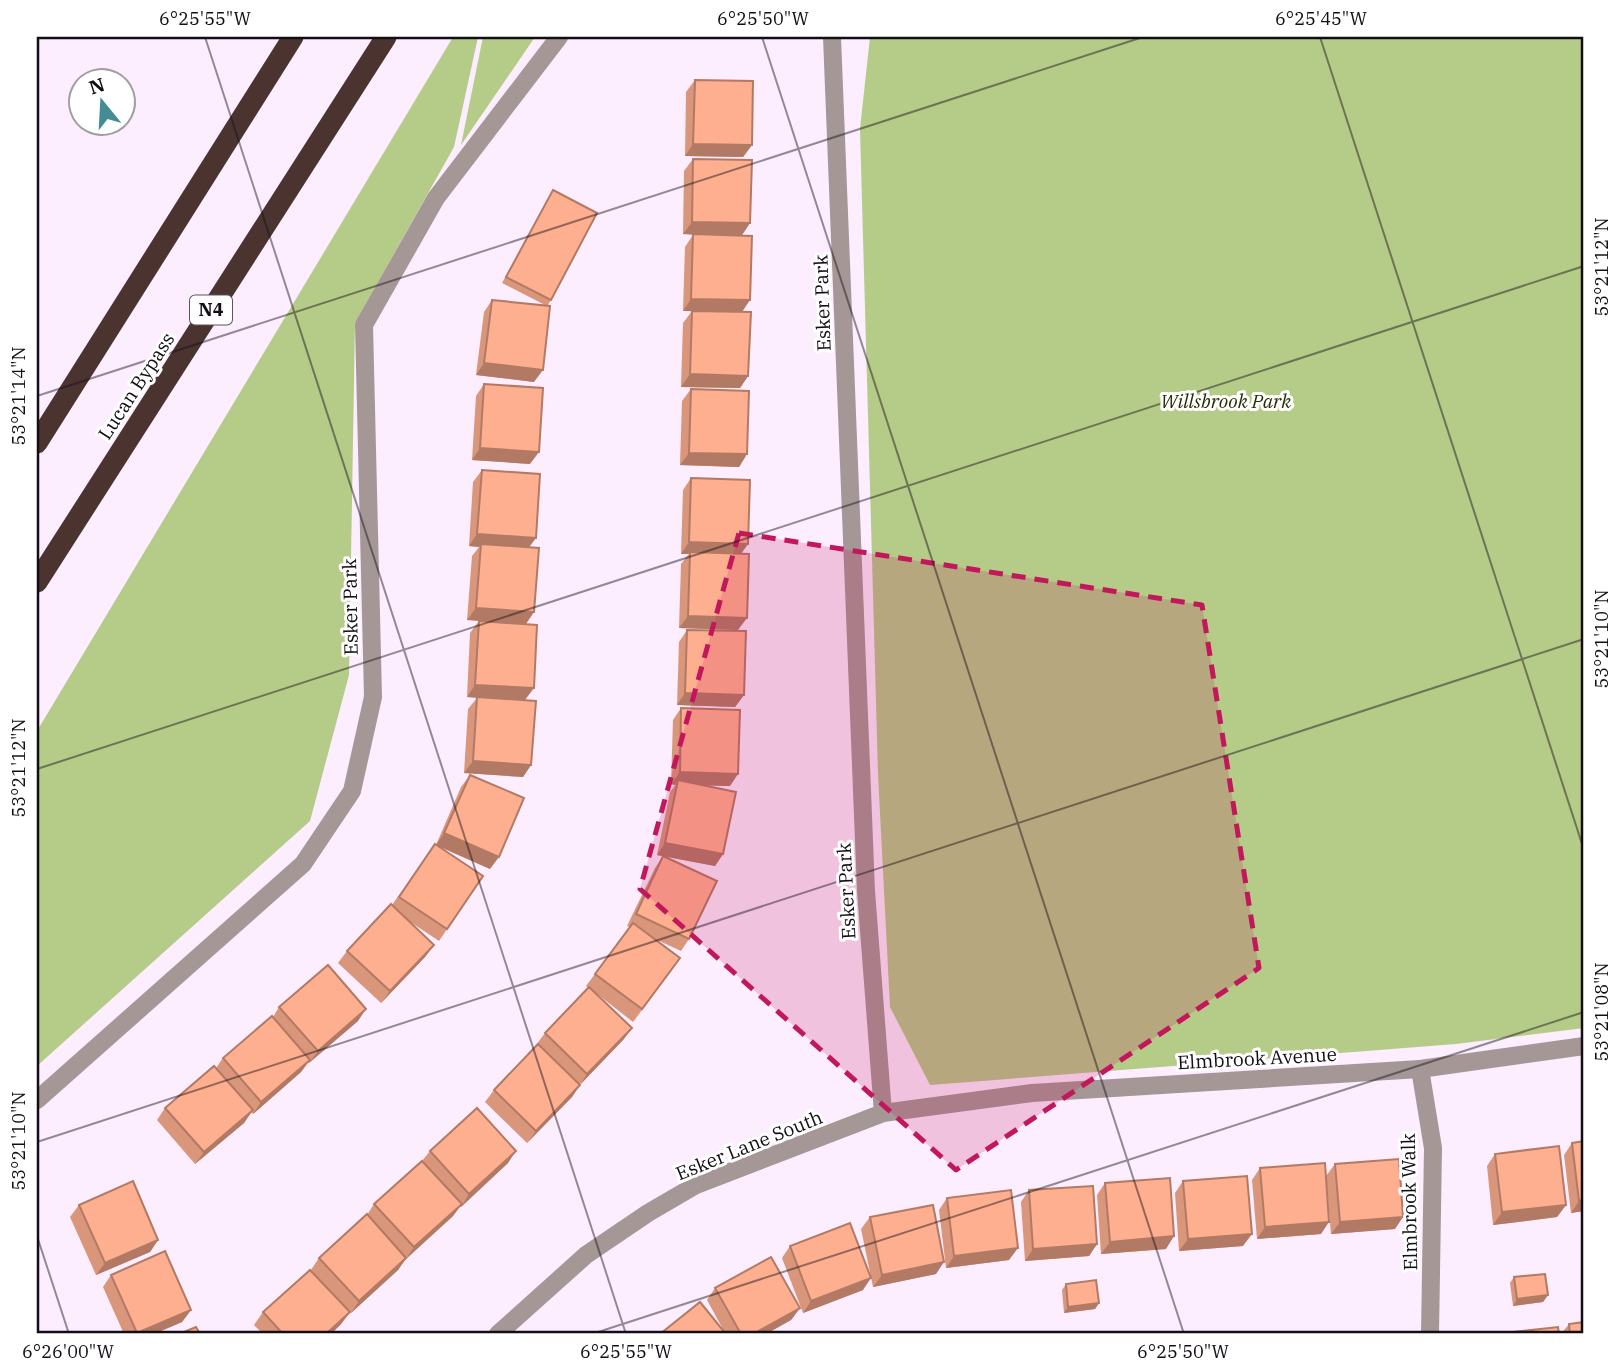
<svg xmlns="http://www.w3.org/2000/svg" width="1621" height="1371" viewBox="0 0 1621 1371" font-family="'IBM Plex Serif',serif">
  <rect width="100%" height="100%" fill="#fcedff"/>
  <!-- green -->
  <g fill="#b5cb88">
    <polygon points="453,37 478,37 454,147 355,323 349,675 310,821 37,1066 37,731"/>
    <polygon points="483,37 535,37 461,145"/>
    <polygon points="870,37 1584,37 1584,1028 1456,1044 930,1085 890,1007 878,774 860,129"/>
  </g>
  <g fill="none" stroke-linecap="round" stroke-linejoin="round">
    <!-- street -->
    <g stroke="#a49795" stroke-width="18">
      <polyline points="832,37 866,891 883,1113"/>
      <polyline points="1420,1069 1433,1148 1430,1334"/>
      <polyline points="37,1100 303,864 352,791 373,697 364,325 436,198 559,37"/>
      <polyline points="498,1334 586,1255 648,1213 696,1185 883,1113 1032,1093 1420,1069 1584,1046"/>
    </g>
    <!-- highway -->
    <g stroke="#4b3430" stroke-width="21">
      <polyline points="37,443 293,37"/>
      <polyline points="37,582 386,37"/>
    </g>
  </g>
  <!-- wall -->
  <g fill="#da967b">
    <polygon points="695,80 752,145 743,157 685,156 686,92"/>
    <polygon points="693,159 750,223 742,235 742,312 748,376 740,388 681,387 683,323 692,311 683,311 685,247 693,235 683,234 684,171"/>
    <polygon points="553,190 551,300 547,306 534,382 476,375 484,312 492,300 547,306 502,283"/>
    <polygon points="484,384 530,464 472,460 476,396"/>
    <polygon points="691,389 747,454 739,467 680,465 682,401"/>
    <polygon points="482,470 529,547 526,624 525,700 531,765 523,777 464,773 468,709 477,698 467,697 470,633 479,621 501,622 467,620 472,556 479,547 469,546 473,482"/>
    <polygon points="691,478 748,544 741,554 738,630 679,628 681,564 689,554 681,554 683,490"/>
    <polygon points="687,630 744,695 735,707 677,705 679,642"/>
    <polygon points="681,708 730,786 704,785 723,854 715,866 657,855 670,792 675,785 671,784 673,720"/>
    <polygon points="470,775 490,869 440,847 483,876 439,941 409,921 434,945 425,957 381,1003 338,963 347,951 392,905 435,844 436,845 461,787"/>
    <polygon points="663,856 689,939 681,951 655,939 672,970 633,1022 596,993 632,1028 623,1040 580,1084 580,1085 572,1097 527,1143 485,1102 494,1090 537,1046 536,1045 545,1033 589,988 586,986 630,927 627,926 655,868"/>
    <polygon points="279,1007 358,1021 309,1063 308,1062 301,1072 253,1114 251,1112 244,1123 195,1164 157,1120 165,1108 216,1068 223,1058 273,1017"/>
    <polygon points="1584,1141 1584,1211 1571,1213 1564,1155 1572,1143"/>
    <polygon points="430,1151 508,1163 461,1207 460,1206 453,1216 406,1259 398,1270 351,1313 350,1312 341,1324 331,1334 263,1334 254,1325 263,1312 311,1270 319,1258 367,1215 374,1204 422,1161"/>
    <polygon points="1495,1154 1566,1205 1557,1217 1493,1225 1487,1166"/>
    <polygon points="1335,1164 1395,1229 1331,1234 1326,1176"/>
    <polygon points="1260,1168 1321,1234 1257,1239 1252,1180"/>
    <polygon points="1183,1181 1243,1246 1179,1251 1175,1193"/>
    <polygon points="1105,1183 1166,1249 1101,1254 1097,1195"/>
    <polygon points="1029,1190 1097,1244 1089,1256 1025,1261 1021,1202"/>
    <polygon points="947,1198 1009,1260 946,1268 939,1210"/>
    <polygon points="79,1205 158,1240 150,1252 96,1275 70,1217"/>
    <polygon points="870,1217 936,1274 873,1287 861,1229"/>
    <polygon points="790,1246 863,1290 803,1313 782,1258"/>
    <polygon points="111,1275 191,1310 182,1322 154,1334 124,1334 103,1287"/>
    <polygon points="1514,1277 1548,1295 1543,1302 1513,1306 1510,1283"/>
    <polygon points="1066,1284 1099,1303 1095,1309 1064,1313 1062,1290"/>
    <polygon points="715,1288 800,1308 791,1320 766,1334 660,1334 725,1333 707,1300"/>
    <polygon points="1569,1324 1584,1334 1561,1334"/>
  </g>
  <!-- shaded-wall -->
  <g fill="#b27a64">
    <polygon points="693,144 752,145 743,157 685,156"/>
    <polygon points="692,222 750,223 742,235 683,234"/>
    <polygon points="691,299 750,300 742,312 683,311"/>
    <polygon points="484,363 543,370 534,382 476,375"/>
    <polygon points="690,374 748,376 740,388 681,387"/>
    <polygon points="480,448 539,452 530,464 472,460"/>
    <polygon points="689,453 747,454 739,467 680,465"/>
    <polygon points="477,534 536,538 527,550 481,544 479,547 469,546"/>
    <polygon points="689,542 748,544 739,556 690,552 689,554 681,554"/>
    <polygon points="476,608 534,612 526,624 467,620"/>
    <polygon points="688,616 747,618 738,630 679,628"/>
    <polygon points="475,685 534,688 525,700 467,697"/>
    <polygon points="685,693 744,695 735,707 677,705"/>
    <polygon points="473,761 531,765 523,777 464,773"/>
    <polygon points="680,772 738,774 730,786 677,785 678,780 675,785 671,784"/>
    <polygon points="444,833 499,857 490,869 436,845"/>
    <polygon points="665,843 723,854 715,866 657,855"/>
    <polygon points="434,945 425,957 381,1003 390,991"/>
    <polygon points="366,1009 358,1021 309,1063 318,1051"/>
    <polygon points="632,1028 623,1040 579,1086 587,1074"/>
    <polygon points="310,1060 301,1072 253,1114 261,1102"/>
    <polygon points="580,1085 572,1097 527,1143 536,1131"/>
    <polygon points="253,1110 244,1123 195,1164 204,1152"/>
    <polygon points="516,1151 508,1163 461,1207 469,1194"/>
    <polygon points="1584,1200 1584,1211 1571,1213 1579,1201"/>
    <polygon points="462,1204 453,1216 406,1259 414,1247"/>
    <polygon points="1566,1205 1557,1217 1493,1225 1502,1212"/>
    <polygon points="1403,1217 1395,1229 1331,1234 1340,1222"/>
    <polygon points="1329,1222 1321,1234 1257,1239 1265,1227"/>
    <polygon points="1252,1234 1243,1246 1179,1251 1188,1239"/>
    <polygon points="1174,1236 1166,1249 1101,1254 1110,1242"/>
    <polygon points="158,1240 150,1252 96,1275 105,1263"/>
    <polygon points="1097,1244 1089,1256 1025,1261 1033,1249"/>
    <polygon points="1018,1248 1009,1260 946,1268 954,1256"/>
    <polygon points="406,1258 398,1270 351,1313 359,1301"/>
    <polygon points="944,1262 936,1274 873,1287 882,1275"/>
    <polygon points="871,1278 863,1290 803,1313 811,1301"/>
    <polygon points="1548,1295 1543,1302 1513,1306 1517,1299"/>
    <polygon points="1099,1303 1095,1309 1064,1313 1068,1307"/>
    <polygon points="800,1308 791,1320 766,1334 753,1334"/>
    <polygon points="191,1310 182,1322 154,1334 136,1334"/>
    <polygon points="350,1312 341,1324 331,1334 326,1334"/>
  </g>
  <!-- building -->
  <g fill="#feaf8f" stroke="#b27a64" stroke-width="2">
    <polygon points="695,80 753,81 752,145 693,144"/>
    <polygon points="693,159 752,160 750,223 692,222"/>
    <polygon points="553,190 597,213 551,300 506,277"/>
    <polygon points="693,234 752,236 750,300 691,299"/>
    <polygon points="492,300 550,306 543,370 484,363"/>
    <polygon points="692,311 751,312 748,376 690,374"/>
    <polygon points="484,384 543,388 539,452 480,448"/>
    <polygon points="691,389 749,391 747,454 689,453"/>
    <polygon points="482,470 540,474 536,538 477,534"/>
    <polygon points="691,478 750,480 748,544 689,542"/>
    <polygon points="481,544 539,548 534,612 476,608"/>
    <polygon points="690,552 749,554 747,618 688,616"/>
    <polygon points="479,621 537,625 534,688 475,685"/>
    <polygon points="687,630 746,631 744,695 685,693"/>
    <polygon points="477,697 536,701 531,765 473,761"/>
    <polygon points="681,708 740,710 738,774 680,772"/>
    <polygon points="470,775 524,798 499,857 444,833"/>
    <polygon points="678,780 736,792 723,854 665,843"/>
    <polygon points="435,844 483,876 447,929 399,897"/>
    <polygon points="663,856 717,881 689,939 636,914"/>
    <polygon points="391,904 434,945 390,991 347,951"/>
    <polygon points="633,923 680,958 642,1009 595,974"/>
    <polygon points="328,965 366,1009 318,1051 279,1007"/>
    <polygon points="589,987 632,1028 587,1074 545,1033"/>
    <polygon points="272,1016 310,1060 261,1102 223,1058"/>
    <polygon points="538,1044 580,1085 536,1131 494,1090"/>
    <polygon points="214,1066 253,1110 204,1152 165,1108"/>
    <polygon points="477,1108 516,1151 469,1194 430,1151"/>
    <polygon points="1584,1141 1584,1200 1579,1201 1572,1143"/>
    <polygon points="1559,1146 1566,1205 1502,1212 1495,1154"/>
    <polygon points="1399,1159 1403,1217 1340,1222 1335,1164"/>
    <polygon points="422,1161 462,1204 414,1247 374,1204"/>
    <polygon points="1325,1163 1329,1222 1265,1227 1260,1168"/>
    <polygon points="1247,1176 1252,1234 1188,1239 1183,1181"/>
    <polygon points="1170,1178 1174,1236 1110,1242 1105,1183"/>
    <polygon points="133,1181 158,1240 105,1263 79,1205"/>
    <polygon points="1093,1186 1097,1244 1033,1249 1029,1190"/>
    <polygon points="1011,1190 1018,1248 954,1256 947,1198"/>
    <polygon points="933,1205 944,1262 882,1275 870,1217"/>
    <polygon points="367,1214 406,1258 359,1301 319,1258"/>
    <polygon points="850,1223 871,1278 811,1301 790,1246"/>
    <polygon points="165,1251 191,1310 137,1333 111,1275"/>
    <polygon points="771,1257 800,1308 753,1334 741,1334 715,1288"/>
    <polygon points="310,1270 350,1312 326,1334 283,1334 263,1312"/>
    <polygon points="1545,1274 1548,1295 1517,1299 1514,1277"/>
    <polygon points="1096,1280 1099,1303 1068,1307 1066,1284"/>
    <polygon points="700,1302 726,1334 660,1334"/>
    <polygon points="1584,1322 1584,1334 1570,1334 1569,1324"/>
    <polygon points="196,1327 200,1334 179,1334"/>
    <polygon points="1558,1327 1559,1334 1495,1334"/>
  </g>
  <!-- marked area -->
  <path fill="#c2185b" fill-opacity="0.2" stroke="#c2185b" stroke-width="5" stroke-dasharray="14 9" stroke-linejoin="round" d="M 739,533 L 1202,605 L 1259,968 L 956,1170 L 640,889 Z"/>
  <!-- ticks -->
  <path fill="none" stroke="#130d15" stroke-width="2" stroke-opacity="0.45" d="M 205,37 L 626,1334M 762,37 L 1184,1334M 1320,37 L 1584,850M 37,396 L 1143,37M 37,769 L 1584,266M 37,1142 L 1584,639M 37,1236 L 69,1334M 592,1334 L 1584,1012"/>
  <g text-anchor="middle" stroke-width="6" stroke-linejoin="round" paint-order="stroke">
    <!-- shield labels -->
    <rect fill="#fff" stroke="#5a565b" stroke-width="2" x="190" y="295.5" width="42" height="29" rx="5"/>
    <g font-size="18" font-weight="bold" fill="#130d15">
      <text x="211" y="316">N4</text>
    </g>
    <!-- street labels -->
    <g font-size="19" fill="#130d15" stroke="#fff">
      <text transform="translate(822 303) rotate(-92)" y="7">Esker Park</text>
      <text transform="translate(136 386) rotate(-57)" y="7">Lucan Bypass</text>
      <text transform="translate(350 607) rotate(-91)" y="7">Esker Park</text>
      <text transform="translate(846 891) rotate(-93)" y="7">Esker Park</text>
      <text transform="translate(1257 1058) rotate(-3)" y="7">Elmbrook Avenue</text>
      <text transform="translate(749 1145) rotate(-22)" y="7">Esker Lane South</text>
      <text transform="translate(1409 1202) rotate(-91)" y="7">Elmbrook Walk</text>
    </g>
    <!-- park labels -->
    <g font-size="19" font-style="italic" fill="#242f05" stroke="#fff">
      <text x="1226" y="408">Willsbrook Park</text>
    </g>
  </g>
  <!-- border -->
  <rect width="1621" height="1371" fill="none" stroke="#ffffff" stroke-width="77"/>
  <!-- north arrow -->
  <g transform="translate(102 102) rotate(342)"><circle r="33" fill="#ffffff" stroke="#a19ea1" stroke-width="2"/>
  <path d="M0-5L12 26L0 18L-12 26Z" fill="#448c93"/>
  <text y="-10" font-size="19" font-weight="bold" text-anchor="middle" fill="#130d15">N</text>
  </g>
  <rect x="38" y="38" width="1544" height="1294" fill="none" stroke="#130d15" stroke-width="2.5"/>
  <g font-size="18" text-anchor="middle" fill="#130d15">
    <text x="205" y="25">6°25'55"W</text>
    <text x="763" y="25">6°25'50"W</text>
    <text x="1321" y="25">6°25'45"W</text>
    <text transform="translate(1602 267) rotate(-90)" y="6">53°21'12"N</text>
    <text transform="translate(19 396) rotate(-90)" y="6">53°21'14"N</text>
    <text transform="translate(1602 639) rotate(-90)" y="6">53°21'10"N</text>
    <text transform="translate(19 768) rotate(-90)" y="6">53°21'12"N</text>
    <text transform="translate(1602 1012) rotate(-90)" y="6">53°21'08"N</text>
    <text transform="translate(19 1141) rotate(-90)" y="6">53°21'10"N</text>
    <text x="68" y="1358">6°26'00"W</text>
    <text x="626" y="1358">6°25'55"W</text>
    <text x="1183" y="1358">6°25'50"W</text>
  </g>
</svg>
